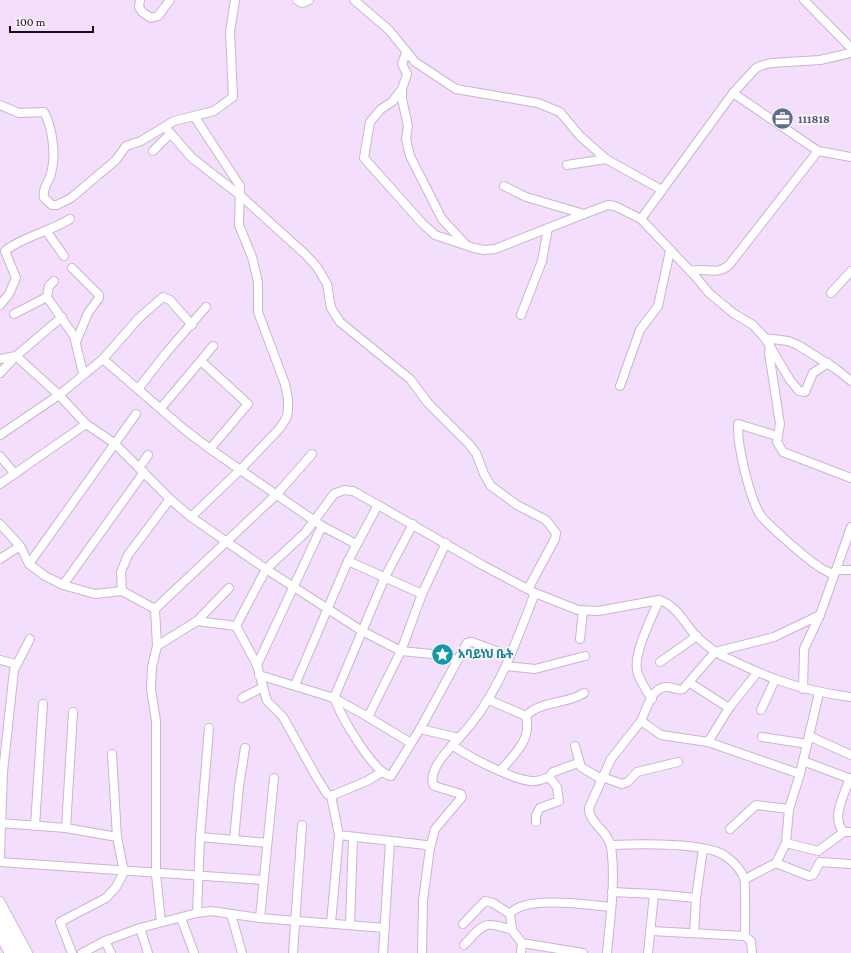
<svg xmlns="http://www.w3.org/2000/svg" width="851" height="953" viewBox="0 0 851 953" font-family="'Crimson Pro','Noto Sans Ethiopic',serif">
  <rect width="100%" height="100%" fill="#f3dffc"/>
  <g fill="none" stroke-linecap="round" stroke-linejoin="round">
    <defs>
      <g id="minor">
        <polyline points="140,0 139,7 142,12 151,18 158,16 170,0"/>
        <polyline points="297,0 302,3 309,0"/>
        <polyline points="354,0 389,30 415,62 456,89 538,103 560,112 580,136 606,159 662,190"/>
        <polyline points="804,0 851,48"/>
        <polyline points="406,53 402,64 407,74 402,89 402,99 408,126 406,139 410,156 442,219 466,245"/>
        <polyline points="402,89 392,102 381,109 370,122 364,158 422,223 435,235 474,248 484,250 495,249 584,214"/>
        <polyline points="733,93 755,69 760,66 771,63 820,60 851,53"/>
        <path d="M 0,105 L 19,113 L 44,112 C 53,129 56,156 51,174 C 48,183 42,189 44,198 L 52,205 L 57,205 L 71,198 L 116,160 L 126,146 L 141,141 L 174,121 L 214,111 L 233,97 L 230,32 L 235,0"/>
        <polyline points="165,127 192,158 241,196 305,254 317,267 327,284 331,308 340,322 410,379 428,403 468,443 476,453 484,474 491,486 517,505 546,520 556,533 555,539 528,589"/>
        <polyline points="153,151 170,134"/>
        <polyline points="567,165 606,159"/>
        <polyline points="504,186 526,197 584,214 608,205 615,206 641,219"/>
        <polyline points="47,232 64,256"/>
        <polyline points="72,268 99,295 99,298 88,313 76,342"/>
        <path d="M 690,271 C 705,267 717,276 729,265 L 818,151"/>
        <polyline points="54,281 49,286 47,297 74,336 83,373"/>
        <polyline points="831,293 851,271"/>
        <path d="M 0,305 L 9,294 L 16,278 L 5,251 C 20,238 51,231 70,219"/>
        <polyline points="14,314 47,297"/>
        <polyline points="521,315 542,261 548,228"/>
        <polyline points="765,338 788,341 798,345 836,369 851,381"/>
        <polyline points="770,345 769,353 780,424 777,442 783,452 851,478"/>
        <polyline points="0,359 16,356 59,395 86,424 114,443 170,499 191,517 266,569 362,631 401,651 432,654 457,660"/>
        <polyline points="103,359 185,430 210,449 322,526 356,544"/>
        <polyline points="201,361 248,404 210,449"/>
        <polyline points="828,363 813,373 805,392 799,391 790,380 765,338 753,325 733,313 709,293 695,276 641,219 733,93 818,151 851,157"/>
        <polyline points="0,373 16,356 62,317"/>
        <polyline points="620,386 640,330 658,306 670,251"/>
        <polyline points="138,389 166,353 206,307"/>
        <polyline points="161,408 213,346"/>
        <polyline points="0,435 59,395 103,359 139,318 163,297 170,300 192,325"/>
        <path d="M 777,436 L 738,424 C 737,446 749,494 759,513 C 764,522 808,560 818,566 C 823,570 829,572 834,575"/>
        <polyline points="0,456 15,474"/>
        <polyline points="139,468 148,455"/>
        <polyline points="0,484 86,424"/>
        <polyline points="191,517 241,469 280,428 287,417 288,410 288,399 285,384 258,312 258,282 252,257 239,225 240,186 194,116"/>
        <polyline points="0,524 20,546 29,564 45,576 63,585 95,594 122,591 155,609"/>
        <path d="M 413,524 L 385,577 L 334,698 C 341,716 373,773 391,776 L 420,729 L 467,643 L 472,642 L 510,656"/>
        <polyline points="0,559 20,546"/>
        <polyline points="348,561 422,594"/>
        <polyline points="29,564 136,414"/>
        <polyline points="836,570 851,527"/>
        <polyline points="63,585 144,472"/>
        <polyline points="122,591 121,572 128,555 170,499"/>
        <polyline points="820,615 836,570 851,570"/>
        <polyline points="197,621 229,588"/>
        <polyline points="236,626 257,665 267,701 283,717 317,778 327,794 331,796 339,835 426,845 430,848"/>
        <polyline points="580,639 583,611"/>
        <polyline points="157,646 197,621 236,626 266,569 305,533 334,494 344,490 353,491 378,505"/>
        <polyline points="0,660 16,664"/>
        <polyline points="660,662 697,636"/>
        <polyline points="257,665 322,526"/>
        <polyline points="506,666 535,669 585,656"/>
        <polyline points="259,675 334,698 368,717 401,651 422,594 446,543"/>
        <polyline points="690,683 729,708"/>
        <polyline points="295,685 348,561 378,505 484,566 535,593 578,610 598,611 659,600"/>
        <polyline points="242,698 263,687"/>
        <path d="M 652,699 C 647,691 641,683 638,674 C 631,657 652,617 659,600 C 676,605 684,622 695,635 C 701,641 708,646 715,652 L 774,637 L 820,615 L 804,649 L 803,689"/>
        <path d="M 489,700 L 526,716 C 541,700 566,705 584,693"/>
        <polyline points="761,710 775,680"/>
        <polyline points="368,717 411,743"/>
        <path d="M 641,721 C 646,710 652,688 665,687 C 672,686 676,691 683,689 L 715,652 C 763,676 796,690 851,697"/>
        <path d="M 420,729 L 459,738 C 498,697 515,644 535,593"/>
        <polyline points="809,736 851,755"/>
        <polyline points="762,737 807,744"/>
        <polyline points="708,742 729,708 757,673"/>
        <path d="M 452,745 C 469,757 511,779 531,781 C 537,782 544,779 549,777 L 553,772 L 578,763"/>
        <polyline points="575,746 581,767 601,779"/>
        <polyline points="245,748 239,786 234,840 267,843"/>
        <polyline points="803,761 851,779"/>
        <path d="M 501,770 C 515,754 532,739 526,716"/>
        <polyline points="602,777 622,784 628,782 637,772 678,762"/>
        <polyline points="331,796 367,781 382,772"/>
        <polyline points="536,822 536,815 540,808 559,801 557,787 549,777"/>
        <polyline points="0,823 66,828 117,837 112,754"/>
        <polyline points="35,826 43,704"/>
        <polyline points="66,828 73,712"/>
        <polyline points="730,829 756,805 789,809"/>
        <path d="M 844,832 C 830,819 845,793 850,778"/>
        <polyline points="200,837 234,840"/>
        <polyline points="786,843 818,851 844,832 851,832"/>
        <path d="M 611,845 C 638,844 702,842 724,855 C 733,861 740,868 744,878 C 746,884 745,926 745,936 L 751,941 L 752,953"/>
        <polyline points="0,856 3,772 14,670 30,639"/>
        <polyline points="0,862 263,880"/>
        <polyline points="776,863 809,876 813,875 820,862 851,864"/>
        <polyline points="745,879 776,863 786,843 789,809 800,774 819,693"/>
        <polyline points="612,892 654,894"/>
        <polyline points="0,901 28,953"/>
        <polyline points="197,913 200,837 209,728"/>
        <polyline points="231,914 242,953"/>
        <polyline points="181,918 194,953"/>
        <polyline points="260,918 274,778"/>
        <polyline points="161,922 156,874 156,721 151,689 152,667 157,646 155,609 277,494 312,454"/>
        <polyline points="331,923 339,835"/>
        <polyline points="463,924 485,901 493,903 510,914"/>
        <polyline points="350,925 353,837"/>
        <polyline points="140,928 148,953"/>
        <polyline points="651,931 745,936"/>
        <polyline points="694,933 696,898 703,849"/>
        <polyline points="105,941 111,953"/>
        <path d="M 464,945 C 484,924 483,920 512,930"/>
        <polyline points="72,953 60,922 106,898 116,887 124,872 117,837"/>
        <polyline points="82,953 105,941 140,928 197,913 211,911 260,918 385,928"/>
        <polyline points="293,953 302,825"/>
        <polyline points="383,953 390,841"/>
        <path d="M 422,953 L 423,901 L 430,848 L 435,829 L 462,797 L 461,794 L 434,786 C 426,771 450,748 459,738"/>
        <polyline points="521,953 522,943"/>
        <path d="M 583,953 L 522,943 L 512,930 L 510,914 C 524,895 589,905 611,907"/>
        <path d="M 607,953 C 610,920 616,880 611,847 C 609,832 588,822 589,808 L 611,759 L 641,721 L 661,735 L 708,742 L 800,774"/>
        <polyline points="648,953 654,894 696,898"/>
      </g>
      <g id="highway">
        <polyline points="0,914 21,953"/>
        <polyline points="0,932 11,953"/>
      </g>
    </defs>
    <!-- minor casing -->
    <use href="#minor" stroke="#c9b5d2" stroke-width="10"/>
    <!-- highway casing -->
    <use href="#highway" stroke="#c9b5d2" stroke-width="14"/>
    <!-- minor -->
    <use href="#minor" stroke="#fff" stroke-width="8"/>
    <!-- highway -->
    <use href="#highway" stroke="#fff" stroke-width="12"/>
  </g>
  <!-- icons -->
  <defs>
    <symbol id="office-disc" viewBox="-11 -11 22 22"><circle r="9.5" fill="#5c6f8a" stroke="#f9f1fd"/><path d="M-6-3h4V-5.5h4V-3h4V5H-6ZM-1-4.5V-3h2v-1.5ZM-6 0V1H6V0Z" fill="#fff"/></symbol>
    <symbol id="sight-disc" viewBox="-11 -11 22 22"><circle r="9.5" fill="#0f9aa8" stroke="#f9f1fd"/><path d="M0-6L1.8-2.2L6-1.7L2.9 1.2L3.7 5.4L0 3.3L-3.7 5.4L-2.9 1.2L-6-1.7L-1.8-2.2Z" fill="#fff"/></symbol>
  </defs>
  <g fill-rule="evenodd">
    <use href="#office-disc" x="770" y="106" width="25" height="25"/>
    <use href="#sight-disc" x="430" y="642" width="25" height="25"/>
  </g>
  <g text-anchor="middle" stroke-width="4" stroke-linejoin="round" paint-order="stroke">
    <!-- service labels -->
    <g font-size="12" font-weight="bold" fill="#4e5e75" stroke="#f9f1fd" text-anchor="start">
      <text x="798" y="123">111818</text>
    </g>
    <!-- culture labels -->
    <g font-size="12" font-weight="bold" fill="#0d838f" stroke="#f9f1fd" text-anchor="start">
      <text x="458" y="658">አባይነህ ቤት</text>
    </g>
  </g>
  <!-- scale -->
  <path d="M10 26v6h83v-6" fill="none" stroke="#120c15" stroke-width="2"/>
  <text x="16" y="26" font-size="12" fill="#120c15" stroke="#f9f1fd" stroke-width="3" paint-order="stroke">100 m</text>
</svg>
